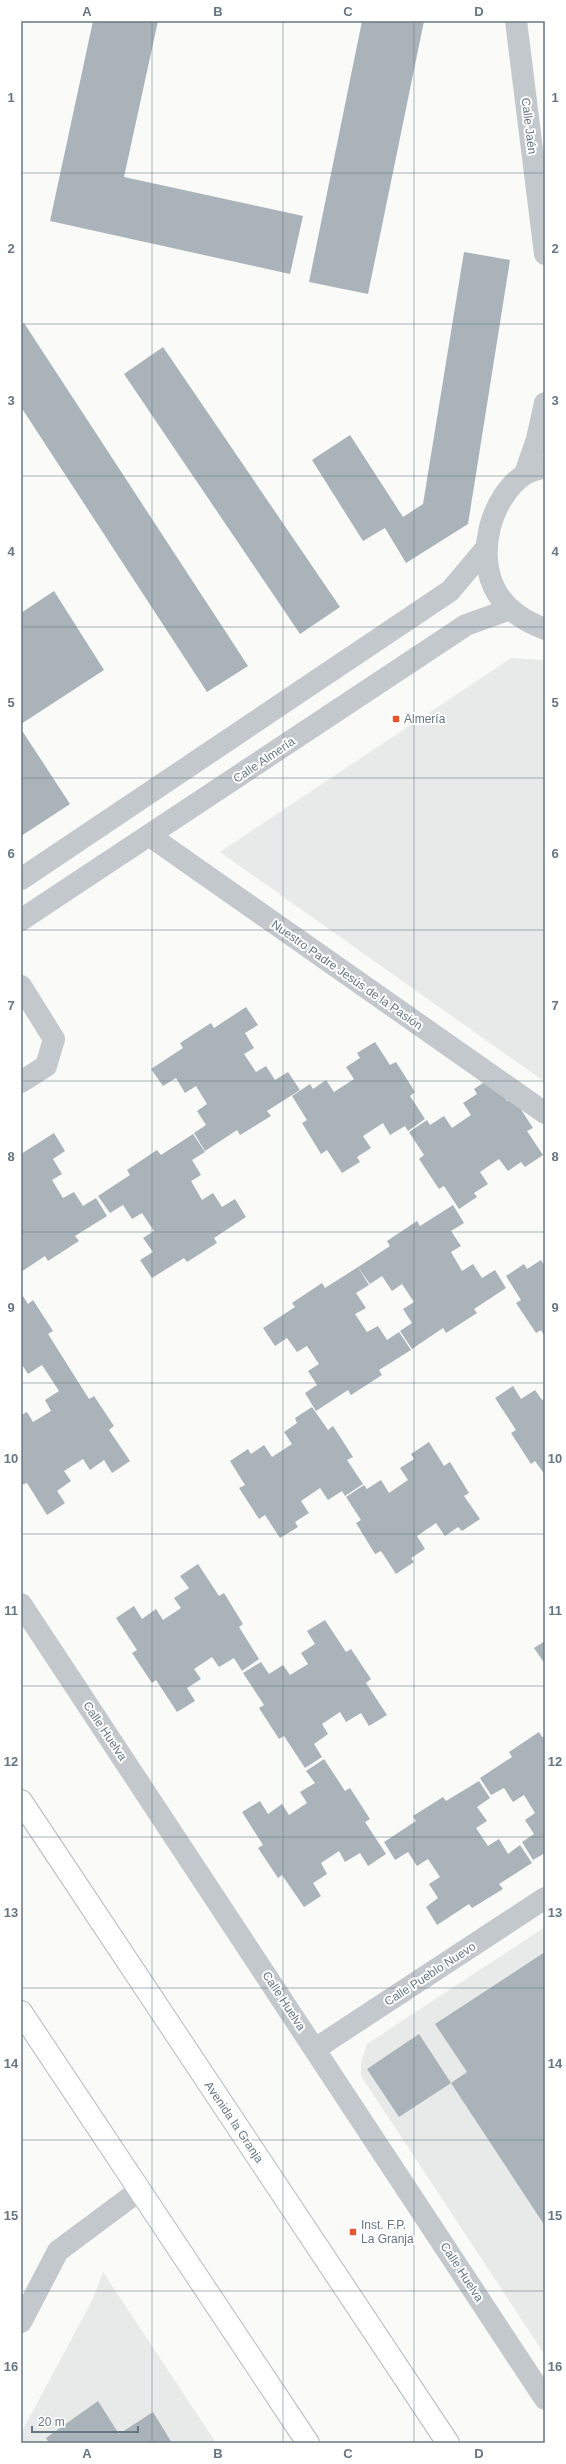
<svg xmlns="http://www.w3.org/2000/svg" width="566" height="2464" viewBox="0 0 566 2464" font-family="Arial,sans-serif">
  <rect width="100%" height="100%" fill="#fafaf8"/>
  <!-- built -->
  <g fill="#e8e9e9">
    <polygon points="511,658 545,660 545,1082 220,852"/>
    <polygon points="545,1927 545,2355 361,2076 361,2063 367,2044"/>
    <polygon points="103,2272 216,2443 21,2443 21,2433 93,2299"/>
  </g>
  <!-- building -->
  <g fill="#aab3b9">
    <polygon points="93,21 158,21 124,177 303,216 290,274 50,221"/>
    <polygon points="362,21 424,21 368,294 309,282"/>
    <polygon points="464,252 510,260 468,524 406,563 385,528 363,541 312,460 350,435 403,517 423,504"/>
    <polygon points="24,323 248,666 207,692 21,407 21,325"/>
    <polygon points="163,347 340,607 300,634 124,374"/>
    <polygon points="54,591 104,670 21,724 21,613"/>
    <polygon points="21,729 70,804 21,836"/>
    <polygon points="246,1007 258,1025 245,1033 254,1048 244,1054 256,1072 266,1066 275,1080 288,1072 300,1090 267,1111 271,1116 240,1135 237,1130 205,1151 194,1133 206,1125 197,1111 207,1104 196,1086 185,1093 176,1078 163,1086 151,1069 183,1048 180,1043 211,1023 214,1028"/>
    <polygon points="375,1042 390,1065 396,1062 415,1092 410,1096 425,1119 408,1131 405,1126 390,1135 383,1123 363,1136 371,1148 357,1157 360,1162 342,1173 327,1150 321,1154 302,1123 307,1120 292,1096 310,1084 313,1089 326,1080 334,1092 354,1079 346,1067 360,1058 357,1053"/>
    <polygon points="492,1077 507,1101 513,1097 533,1128 527,1131 543,1155 525,1167 521,1162 508,1171 499,1159 480,1172 488,1184 474,1193 477,1197 459,1209 444,1186 439,1189 419,1159 424,1155 409,1132 427,1120 430,1125 444,1116 452,1128 471,1115 463,1103 477,1094 474,1089"/>
    <polygon points="54,1133 65,1151 53,1159 62,1174 52,1180 63,1198 74,1192 83,1206 96,1198 107,1216 75,1236 79,1241 48,1261 45,1256 21,1272 21,1154"/>
    <polygon points="193,1134 205,1152 192,1160 201,1175 191,1181 202,1200 213,1193 222,1207 235,1199 246,1217 214,1238 217,1243 187,1262 184,1258 152,1278 140,1260 153,1252 143,1238 154,1231 142,1213 132,1219 123,1205 110,1213 98,1196 130,1175 127,1170 157,1150 161,1155"/>
    <polygon points="453,1205 464,1223 451,1231 461,1246 451,1252 462,1271 473,1264 482,1278 495,1270 506,1288 474,1309 477,1313 446,1333 443,1328 412,1349 400,1331 412,1323 403,1309 414,1302 402,1284 392,1291 382,1276 370,1284 358,1267 390,1246 387,1241 417,1221 420,1226"/>
    <polygon points="541,1260 545,1266 545,1337 541,1330 536,1333 516,1303 521,1300 506,1276 524,1264 527,1269"/>
    <polygon points="358,1267 369,1285 356,1293 366,1308 355,1314 367,1332 378,1326 387,1340 399,1332 411,1350 379,1370 382,1375 351,1395 348,1390 316,1411 305,1393 317,1385 308,1371 319,1364 307,1346 297,1352 287,1338 275,1346 263,1328 295,1307 292,1303 322,1283 325,1288"/>
    <polygon points="21,1293 28,1304 33,1300 53,1331 48,1334 89,1399 94,1396 114,1426 109,1430 130,1461 112,1473 104,1460 90,1470 83,1459 64,1471 71,1481 57,1491 65,1503 47,1515 27,1483 21,1485 21,1415 27,1412 33,1422 51,1411 45,1400 59,1391 42,1365 28,1374 21,1363"/>
    <polygon points="513,1386 521,1399 535,1390 542,1400 545,1398 545,1475 535,1461 531,1464 511,1433 516,1430 495,1398"/>
    <polygon points="312,1407 328,1430 333,1426 353,1457 347,1460 363,1484 345,1496 342,1491 328,1500 320,1488 301,1501 309,1513 295,1522 298,1527 280,1538 265,1515 259,1519 239,1488 245,1485 230,1461 248,1449 251,1454 264,1445 272,1457 292,1444 284,1432 297,1423 295,1418"/>
    <polygon points="429,1442 444,1466 450,1462 469,1493 464,1496 480,1519 462,1531 458,1527 445,1536 436,1523 417,1536 425,1549 411,1558 414,1562 396,1574 381,1551 375,1554 356,1523 361,1520 346,1497 364,1485 367,1489 381,1480 389,1493 408,1480 400,1468 414,1459 411,1454"/>
    <polygon points="198,1564 219,1596 224,1593 243,1624 239,1627 259,1659 242,1671 234,1658 219,1667 212,1657 194,1669 201,1679 187,1688 195,1701 177,1712 156,1680 152,1683 132,1653 137,1650 116,1618 134,1606 142,1619 156,1609 163,1620 181,1608 174,1598 189,1588 180,1576"/>
    <polygon points="325,1620 346,1652 351,1649 371,1679 366,1683 387,1715 369,1726 361,1713 346,1722 340,1712 322,1724 328,1734 314,1744 322,1757 305,1768 284,1736 279,1739 259,1708 264,1705 243,1673 261,1662 269,1674 283,1665 290,1675 308,1664 301,1653 315,1644 307,1631"/>
    <polygon points="545,1641 545,1664 534,1648"/>
    <polygon points="539,1732 542,1737 545,1736 545,1853 533,1860 522,1842 534,1834 525,1820 535,1813 524,1795 513,1802 504,1788 491,1795 480,1778 512,1757 509,1752"/>
    <polygon points="324,1759 345,1791 350,1788 370,1819 365,1822 386,1854 368,1866 360,1853 345,1862 339,1851 321,1863 327,1874 313,1883 321,1896 304,1907 282,1875 278,1878 258,1848 263,1845 242,1812 260,1801 268,1814 282,1804 289,1815 307,1803 300,1792 315,1783 306,1771"/>
    <polygon points="479,1781 490,1798 477,1807 487,1821 476,1828 488,1846 499,1839 508,1854 520,1845 532,1863 499,1884 503,1889 472,1908 469,1904 437,1925 426,1907 438,1898 429,1884 440,1877 428,1859 417,1866 408,1852 395,1860 384,1842 416,1821 413,1816 443,1797 446,1801"/>
    <polygon points="545,1952 545,2226 451,2083 467,2072 435,2024"/>
    <polygon points="419,2034 451,2083 399,2117 367,2069"/>
    <polygon points="98,2401 119,2434 153,2412 172,2443 49,2443 46,2438"/>
  </g>
  <g fill="none" stroke-linecap="round" stroke-linejoin="round">
    <defs>
      <g id="primary">
        <polyline points="21,1801 448,2443"/>
        <polyline points="21,2012 308,2443"/>
      </g>
    </defs>
    <!-- primary casing -->
    <use href="#primary" stroke="#b5babe" stroke-width="24"/>
    <!-- pedestrian -->
    <polyline stroke="#c3c8cc" stroke-width="22" points="150,836 545,1113"/>
    <!-- minor -->
    <g stroke="#c3c8cc" stroke-width="22">
      <polyline points="516,21 545,254"/>
      <path d="M 545,467 C 539,469 530,471 525,474 C 490,498 475,556 497,593 C 508,611 526,622 545,629"/>
      <polyline points="525,474 537,439 545,403"/>
      <polyline points="21,879 450,591 487,547"/>
      <polyline points="21,920 466,625 510,609"/>
      <polyline points="21,986 54,1039 46,1066 21,1082"/>
      <polyline points="21,1604 545,2399"/>
      <polyline points="315,2049 545,1898"/>
    </g>
    <!-- tertiary -->
    <polyline stroke="#c3c8cc" stroke-width="22" points="21,2322 58,2251 140,2190"/>
    <!-- primary -->
    <use href="#primary" stroke="#fff" stroke-width="22"/>
  </g>
  <!-- grid -->
  <path fill="none" stroke="#657683" stroke-width="1" stroke-opacity="0.55" d="M 152,21 L 152,2443M 283,21 L 283,2443M 414,21 L 414,2443M 21,173 L 545,173M 21,324 L 545,324M 21,476 L 545,476M 21,627 L 545,627M 21,778 L 545,778M 21,930 L 545,930M 21,1081 L 545,1081M 21,1232 L 545,1232M 21,1383 L 545,1383M 21,1534 L 545,1534M 21,1686 L 545,1686M 21,1837 L 545,1837M 21,1988 L 545,1988M 21,2140 L 545,2140M 21,2291 L 545,2291"/>
  <!-- markers -->
  <g fill="#e4572e" stroke="#fff" stroke-width="1.5">
    <rect x="392" y="715" width="8" height="8" rx="2"/>
    <rect x="349" y="2228" width="8" height="8" rx="2"/>
  </g>
  <g text-anchor="middle" stroke-width="4" stroke-linejoin="round" paint-order="stroke">
    <!-- street labels -->
    <g font-size="12" fill="#657683" stroke="#fff">
      <text transform="translate(529 126) rotate(83)" y="4">Calle Jaén</text>
      <text transform="translate(264 760) rotate(-34)" y="4">Calle Almería</text>
      <text transform="translate(347 975) rotate(35)" y="4">Nuestro Padre Jesús de la Pasión</text>
      <text transform="translate(105 1731) rotate(56)" y="4">Calle Huelva</text>
      <text transform="translate(430 1974) rotate(-33)" y="4">Calle Pueblo Nuevo</text>
      <text transform="translate(284 2001) rotate(57)" y="4">Calle Huelva</text>
      <text transform="translate(234 2122) rotate(56)" y="4">Avenida la Granja</text>
      <text transform="translate(462 2272) rotate(57)" y="4">Calle Huelva</text>
    </g>
    <!-- poi labels -->
    <g font-size="12" fill="#657683" stroke="#fff" text-anchor="start">
      <text x="404" y="723">Almería</text>
      <text x="361" y="2229">Inst. F.P.<tspan x="361" dy="14">La Granja</tspan></text>
    </g>
  </g>
  <!-- border -->
  <rect width="566" height="2464" fill="none" stroke="#ffffff" stroke-width="44"/>
  <!-- scale -->
  <path d="M32 2426v6h106v-6" fill="none" stroke="#657683" stroke-width="2"/>
  <text x="38" y="2426" font-size="12" fill="#657683" stroke="#ffffff" stroke-width="3" paint-order="stroke">20 m</text>
  <rect x="22" y="22" width="522" height="2420" fill="none" stroke="#657683" stroke-width="1.5"/>
  <g font-size="13" text-anchor="middle" font-weight="bold" fill="#657683">
    <text x="87" y="16">A</text>
    <text x="218" y="16">B</text>
    <text x="348" y="16">C</text>
    <text x="479" y="16">D</text>
    <text x="11" y="102">1</text>
    <text x="555" y="102">1</text>
    <text x="11" y="253">2</text>
    <text x="555" y="253">2</text>
    <text x="11" y="405">3</text>
    <text x="555" y="405">3</text>
    <text x="11" y="556">4</text>
    <text x="555" y="556">4</text>
    <text x="11" y="707">5</text>
    <text x="555" y="707">5</text>
    <text x="11" y="858">6</text>
    <text x="555" y="858">6</text>
    <text x="11" y="1010">7</text>
    <text x="555" y="1010">7</text>
    <text x="11" y="1161">8</text>
    <text x="555" y="1161">8</text>
    <text x="11" y="1312">9</text>
    <text x="555" y="1312">9</text>
    <text x="11" y="1463">10</text>
    <text x="555" y="1463">10</text>
    <text x="11" y="1615">11</text>
    <text x="555" y="1615">11</text>
    <text x="11" y="1766">12</text>
    <text x="555" y="1766">12</text>
    <text x="11" y="1917">13</text>
    <text x="555" y="1917">13</text>
    <text x="11" y="2068">14</text>
    <text x="555" y="2068">14</text>
    <text x="11" y="2220">15</text>
    <text x="555" y="2220">15</text>
    <text x="11" y="2371">16</text>
    <text x="555" y="2371">16</text>
    <text x="87" y="2458">A</text>
    <text x="218" y="2458">B</text>
    <text x="348" y="2458">C</text>
    <text x="479" y="2458">D</text>
  </g>
</svg>
